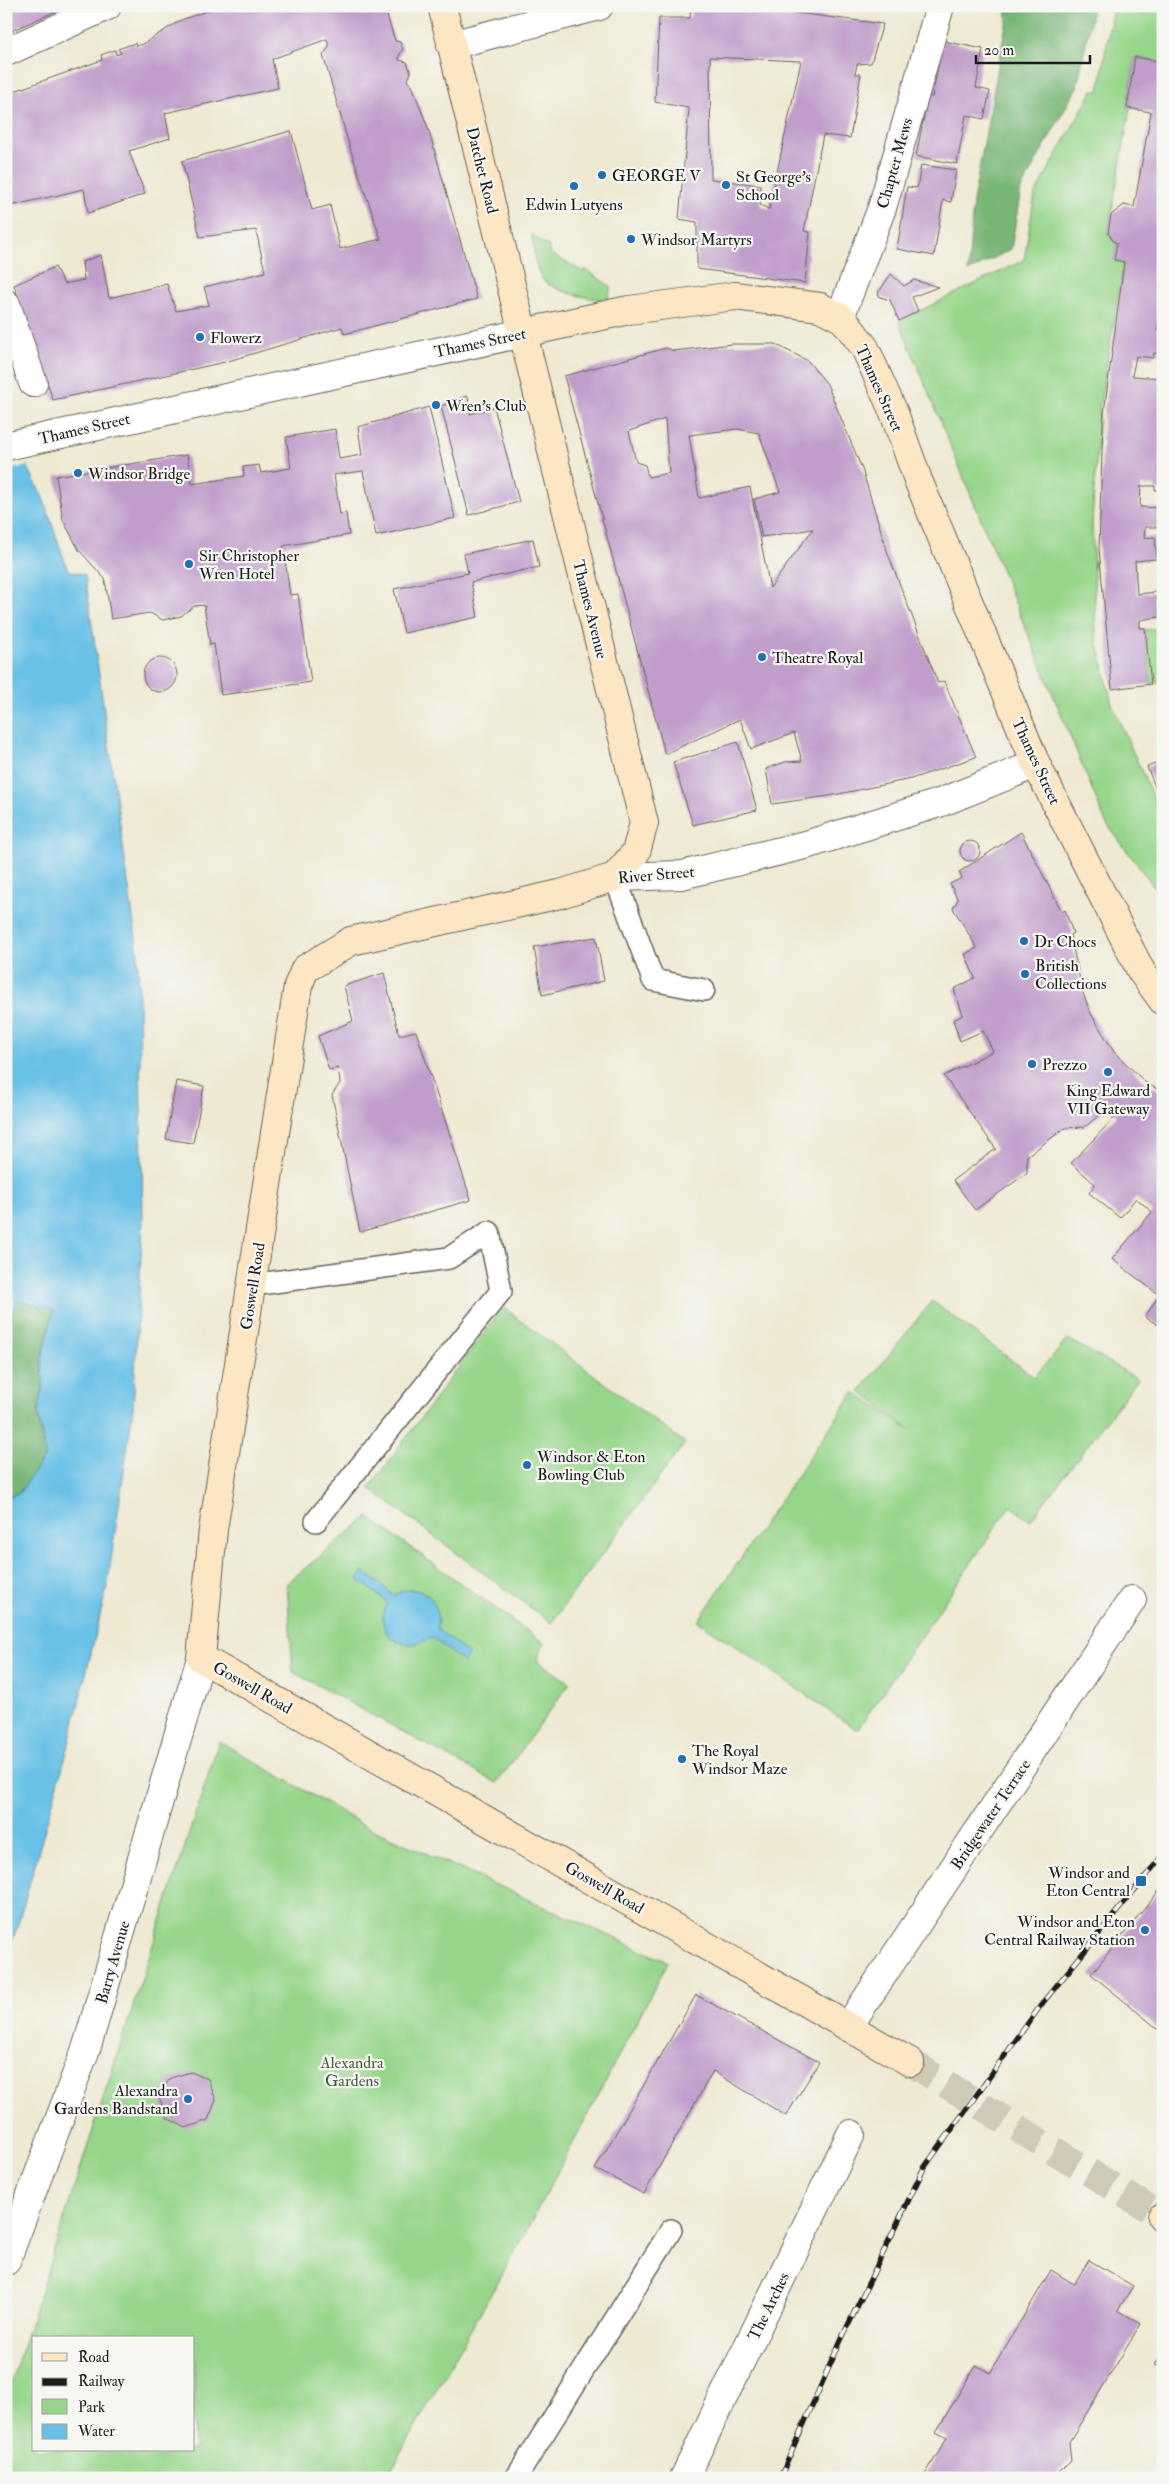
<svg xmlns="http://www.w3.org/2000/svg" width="1169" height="2484" viewBox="0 0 1169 2484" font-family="'IM FELL Double Pica',serif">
  <rect width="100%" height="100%" fill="#f6f6f2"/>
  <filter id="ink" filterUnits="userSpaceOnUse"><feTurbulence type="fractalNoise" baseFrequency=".02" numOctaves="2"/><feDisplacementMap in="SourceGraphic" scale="10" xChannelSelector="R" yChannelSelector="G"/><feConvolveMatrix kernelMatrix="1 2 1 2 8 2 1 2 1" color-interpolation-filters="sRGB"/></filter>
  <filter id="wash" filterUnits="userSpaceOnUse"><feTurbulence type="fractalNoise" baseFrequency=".0096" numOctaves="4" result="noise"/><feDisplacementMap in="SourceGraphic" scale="20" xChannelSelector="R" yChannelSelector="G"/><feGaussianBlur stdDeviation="1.12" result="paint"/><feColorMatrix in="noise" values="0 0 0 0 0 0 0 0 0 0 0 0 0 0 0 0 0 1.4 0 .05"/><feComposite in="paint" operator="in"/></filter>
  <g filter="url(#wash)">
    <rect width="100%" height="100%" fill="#eee9d2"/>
    <!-- green -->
    <g fill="#96d58a" stroke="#597853" fill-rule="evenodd">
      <polygon points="1113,6 1163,6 1163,57 1162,62 1135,57 1127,108 1130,109 1108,233 1114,242 1117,243 1114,260 1124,262 1100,404 1092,522 1096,635 1112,704 1163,820 1163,899 1106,823 899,321 1024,260 1035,194 1093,90 1099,91"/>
      <path d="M 532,235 L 549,247 L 549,253 L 584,272 L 585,269 L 611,287 L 608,300 C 590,299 558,293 544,281 C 534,271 534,248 532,235 Z"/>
      <polygon points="1157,555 1163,555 1163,583 1158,583"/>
      <polygon points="1163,591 1163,617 1160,617 1158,592"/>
      <polygon points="1163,628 1163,682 1151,684 1145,630"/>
      <polygon points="932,1301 1034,1377 1068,1339 1138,1379 1030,1521 1010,1506 857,1730 698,1621 854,1392 910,1430 860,1391"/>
      <polygon points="503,1307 685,1443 551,1623 369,1488"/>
      <polygon points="368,1517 544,1643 537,1661 570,1683 497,1783 293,1672 287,1583"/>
      <path d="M 219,1741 L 367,1827 L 668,1962 L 520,2243 L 386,2478 L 6,2478 L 6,2398 ZM 34,2338 L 194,2338 L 194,2450 L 34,2450 Z"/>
    </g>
    <!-- forest -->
    <g fill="#78b676" stroke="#4a6949">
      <polygon points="1006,6 1089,6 1092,13 1077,87 1021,189 1011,249 968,272 973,202 1007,19"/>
      <polygon points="18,1300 54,1309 42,1358 43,1387 38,1413 45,1456 19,1493 6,1497 6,1326"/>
    </g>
    <!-- water -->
    <g fill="#6ac1e7" stroke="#436e82">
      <polygon points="6,422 43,498 68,570 85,575 138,953 143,1220 133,1409 107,1587 68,1748 16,1931 6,1954 6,1497 19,1493 45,1456 38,1413 43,1387 42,1358 54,1310 18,1300 6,1326"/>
      <path d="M 364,1572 L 394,1595 C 422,1580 442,1600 437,1629 L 469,1654 L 463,1662 L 431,1637 C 403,1656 370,1633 388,1603 L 358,1579 Z"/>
    </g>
    <!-- pier -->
    <polygon fill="#eee9d2" points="8,420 28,466 6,470 6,421"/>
    <g id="blocks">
      <!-- building -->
      <g fill="#c09dca" fill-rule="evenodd">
        <polygon points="6,6 68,6 6,33"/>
        <polygon points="221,6 384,6 395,41 400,42 403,49 399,56 399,60 407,62 411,73 407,81 412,86 428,128 477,299 344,334 342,327 225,362 53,400 14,285 55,267 64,284 84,280 82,262 101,255 109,298 167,284 176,311 209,305 204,287 265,272 256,230 200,237 182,161 291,131 312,210 330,205 340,249 381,239 350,148 323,55 329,47 327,39 272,59 278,88 165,113 170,138 129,151 145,194 88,213 84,189 6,207 6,94 102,60 101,55 115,50 116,55 121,53 118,49 135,43 136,46 143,44 181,20"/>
        <path d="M 691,7 L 773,10 L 883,24 L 871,63 L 857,64 L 855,74 L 861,74 L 850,138 L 823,135 L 804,231 L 810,232 L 805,283 L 697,269 L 697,222 L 679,219 L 689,108 L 655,102 L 659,18 L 690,18 ZM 710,57 L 801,61 L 769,209 L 760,205 L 761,185 L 711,179 Z"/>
        <polygon points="943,41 983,49 976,88 990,91 984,119 966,115 957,164 916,156 928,96 932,97"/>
        <polygon points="1135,57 1163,62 1163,291 1157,331 1163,331 1163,338 1161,354 1154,353 1153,358 1136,356 1132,376 1163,378 1163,490 1155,490 1155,486 1141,486 1140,507 1163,508 1163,527 1145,527 1144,538 1155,537 1157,559 1135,561 1137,594 1158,592 1160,617 1140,620 1140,628 1145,628 1151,684 1112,689 1099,549 1103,420 1124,262 1114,260 1117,243 1114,242 1108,233 1111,215 1124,205 1134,207 1151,112 1127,108"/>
        <polygon points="921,165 956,170 951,202 943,200 934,256 897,249 907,187 917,188"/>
        <polygon points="891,274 904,286 914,280 938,287 912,297 918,311 899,321 890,300 880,297 878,293"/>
        <path d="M 732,344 L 775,344 L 808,361 L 827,384 L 862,469 L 888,554 L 938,683 L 944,681 L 976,757 L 911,779 L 829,796 L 772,804 L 766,769 L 785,762 L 802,761 L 794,733 L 751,749 L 740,719 L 665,754 L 564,376 L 666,348 L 674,351 ZM 665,419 L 669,473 L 648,477 L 645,465 L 636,462 L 629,431 ZM 737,429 L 759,433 L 780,492 L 754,499 L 762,537 L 813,529 L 770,588 L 750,487 L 699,498 L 689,435 Z"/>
        <polygon points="468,396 470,414 494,407 519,502 469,515 441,406"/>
        <polygon points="429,407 455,518 376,536 363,471 334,475 340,514 346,513 349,535 283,546 290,595 298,594 311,682 221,695 214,644 210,645 204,605 194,606 181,616 163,620 150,613 111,619 105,579 79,550 63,520 56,476 187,455 192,484 244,476 243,467 259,465 261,473 291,468 286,437 335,429 339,459 362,455 358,427"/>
        <polygon points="533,539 539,567 471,582 478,617 404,633 394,589 468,573 464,554"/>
        <circle cx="160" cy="675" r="17"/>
        <polygon points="738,742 757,810 693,825 673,762"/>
        <polygon points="1163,761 1163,806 1147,767"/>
        <polygon points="1021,832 1062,912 1065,910 1073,933 1070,935 1083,993 1090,1012 1114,1052 1146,1083 1163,1092 1163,1328 1145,1317 1159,1295 1112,1259 1152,1212 1136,1198 1120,1218 1089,1193 1095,1184 1071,1163 1117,1115 1109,1107 1085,1127 1065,1128 1027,1156 1027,1173 975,1210 953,1180 996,1149 944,1076 993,1051 983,1031 960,1041 953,1020 963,1015 954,989 975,978 965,954 977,948 953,908 958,900 950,884 962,878 959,872"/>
        <circle cx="970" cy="851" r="10"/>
        <polygon points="596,937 604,981 542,995 534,947"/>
        <polygon points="384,973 399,1035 416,1031 471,1200 360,1232 332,1095 340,1083 338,1068 329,1070 318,1036 353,1021 344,986"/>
        <polygon points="176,1081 204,1086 193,1143 166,1139"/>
        <polygon points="1163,1886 1163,2033 1091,1974"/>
        <polygon points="696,1995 819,2062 786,2116 713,2071 644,2194 595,2169"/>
        <polygon points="191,2072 208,2079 216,2100 208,2120 186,2128 167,2118 159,2097 170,2078"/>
        <polygon points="1089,2260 1133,2286 1118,2310 1141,2324 1069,2442 1071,2460 1053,2478 923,2478 947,2438 936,2432 976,2365 990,2373 1051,2270 1074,2284"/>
        <polygon points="1163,2353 1163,2369 1155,2365"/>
      </g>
    </g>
  </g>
  <g filter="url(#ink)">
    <use href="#blocks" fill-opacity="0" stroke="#66645c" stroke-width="1"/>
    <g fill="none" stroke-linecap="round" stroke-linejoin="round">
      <!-- secondary-tunnel -->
      <polyline stroke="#cecab7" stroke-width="28" stroke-dasharray="28 14" stroke-linecap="butt" points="910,2062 1162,2217"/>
      <defs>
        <g id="lane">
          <polyline points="615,877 653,980 704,990"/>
          <polyline points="252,1285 449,1258 489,1232 501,1291 316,1521"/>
          <polyline points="516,2478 671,2230"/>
        </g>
        <g id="street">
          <polyline points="451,45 599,6"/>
          <polyline points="6,52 107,6"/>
          <polyline points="6,304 33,383"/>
          <polyline points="840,317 882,208 940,6"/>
          <polyline points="6,446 523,333"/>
          <polyline points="615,877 682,875 809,844 942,802 1036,764"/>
          <polyline points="848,2027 1132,1600"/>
          <polyline points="6,2261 87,2046 201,1658"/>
          <polyline points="684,2478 851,2134"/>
        </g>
        <g id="secondary">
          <polyline points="442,6 644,823 636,852 615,877 560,894 351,941 305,969 298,986 213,1530 201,1658 910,2062"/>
          <polyline points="523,333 629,310 735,296 820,307 843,319 865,348 894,413 918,480 1036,764 1141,971 1163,1001"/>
          <polyline points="1162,2217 1163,2218"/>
        </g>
      </defs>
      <!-- lane casing -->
      <use href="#lane" stroke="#66645c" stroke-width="24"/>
      <!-- street casing -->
      <use href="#street" stroke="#66645c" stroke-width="30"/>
      <!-- secondary casing -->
      <use href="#secondary" stroke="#66645c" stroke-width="30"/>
      <!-- lane -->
      <use href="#lane" stroke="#fff" stroke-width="21"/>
      <!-- street -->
      <use href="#street" stroke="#fff" stroke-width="28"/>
      <!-- secondary -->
      <use href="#secondary" stroke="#fce6c4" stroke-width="28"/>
      <defs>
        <polyline id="rail" points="780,2478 841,2340 924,2168 1044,2001 1163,1855"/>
      </defs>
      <!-- rail casing -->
      <use href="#rail" stroke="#1c1c1c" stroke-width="5.5"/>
      <!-- rail -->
      <use href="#rail" stroke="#f6f6f2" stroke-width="4" stroke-dasharray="11" stroke-linecap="butt"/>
    </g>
  </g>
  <!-- markers -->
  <g fill="#1f6fb2" stroke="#f6f6f2" stroke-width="2">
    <circle cx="602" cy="175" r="5"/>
    <circle cx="726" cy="185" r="5"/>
    <circle cx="574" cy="186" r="5"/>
    <circle cx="631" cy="239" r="5"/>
    <circle cx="200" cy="337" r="5"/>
    <circle cx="436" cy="405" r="5"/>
    <circle cx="78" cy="473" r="5"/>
    <circle cx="189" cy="564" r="5"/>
    <circle cx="762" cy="657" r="5"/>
    <circle cx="1024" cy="941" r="5"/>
    <circle cx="1025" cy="974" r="5"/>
    <circle cx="1032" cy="1064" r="5"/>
    <circle cx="1108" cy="1072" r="5"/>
    <circle cx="527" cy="1465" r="5"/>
    <circle cx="682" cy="1759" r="5"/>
    <rect x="1135" y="1875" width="12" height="12" rx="2.5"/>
    <circle cx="1145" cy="1930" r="5"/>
    <circle cx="188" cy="2099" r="5"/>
  </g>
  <g text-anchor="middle" stroke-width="4.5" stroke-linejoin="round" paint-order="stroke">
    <!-- street labels -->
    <g font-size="16" fill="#1c1c1c" stroke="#f6f6f2">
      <text transform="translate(894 163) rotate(-74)" y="6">Chapter Mews</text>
      <text transform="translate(483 170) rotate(76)" y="6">Datchet Road</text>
      <text transform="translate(480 342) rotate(-12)" y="6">Thames Street</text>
      <text transform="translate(880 388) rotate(66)" y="6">Thames Street</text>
      <text transform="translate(84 428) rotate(-13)" y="6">Thames Street</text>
      <text transform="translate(591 609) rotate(76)" y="6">Thames Avenue</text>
      <text transform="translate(1037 761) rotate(65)" y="6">Thames Street</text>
      <text transform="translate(656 874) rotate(-5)" y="6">River Street</text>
      <text transform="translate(252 1286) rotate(-81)" y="6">Goswell Road</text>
      <text transform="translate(253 1687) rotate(30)" y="6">Goswell Road</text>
      <text transform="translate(990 1814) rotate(-56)" y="6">Bridgewater Terrace</text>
      <text transform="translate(605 1887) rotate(30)" y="6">Goswell Road</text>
      <text transform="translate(112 1962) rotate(-74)" y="6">Barry Avenue</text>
      <text transform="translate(768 2306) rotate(-64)" y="6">The Arches</text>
    </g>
    <!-- poi labels -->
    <g font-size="16" fill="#1c1c1c" stroke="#f6f6f2" text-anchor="start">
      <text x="612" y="181">GEORGE V</text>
      <text x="736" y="182">St George's<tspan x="736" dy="18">School</tspan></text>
      <text x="574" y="210" text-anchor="middle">Edwin Lutyens</text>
      <text x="641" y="245">Windsor Martyrs</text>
      <text x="210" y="343">Flowerz</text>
      <text x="446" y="411">Wren's Club</text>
      <text x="88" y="479">Windsor Bridge</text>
      <text x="199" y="561">Sir Christopher<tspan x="199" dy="18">Wren Hotel</tspan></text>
      <text x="772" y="663">Theatre Royal</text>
      <text x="1034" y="947">Dr Chocs</text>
      <text x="1035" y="971">British<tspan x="1035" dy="18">Collections</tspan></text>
      <text x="1042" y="1070">Prezzo</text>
      <text x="1108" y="1096" text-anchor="middle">King Edward<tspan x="1108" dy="18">VII Gateway</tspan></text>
      <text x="537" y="1462">Windsor &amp; Eton<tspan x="537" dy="18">Bowling Club</tspan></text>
      <text x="692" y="1756">The Royal<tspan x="692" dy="18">Windsor Maze</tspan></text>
      <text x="1130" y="1878" text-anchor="end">Windsor and<tspan x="1130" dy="18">Eton Central</tspan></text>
      <text x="1135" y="1927" text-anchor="end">Windsor and Eton<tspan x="1135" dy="18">Central Railway Station</tspan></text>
      <text x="178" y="2096" text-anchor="end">Alexandra<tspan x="178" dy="18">Gardens Bandstand</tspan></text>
    </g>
    <!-- park labels -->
    <g font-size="16" fill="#475d42" stroke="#f6f6f2">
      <text x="352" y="2068">Alexandra<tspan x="352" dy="18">Gardens</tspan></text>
    </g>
  </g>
  <!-- margin -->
  <rect width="1169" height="2484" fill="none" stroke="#f6f6f2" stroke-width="25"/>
  <!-- legend -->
  <rect x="32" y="2336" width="162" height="115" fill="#f6f6f2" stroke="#9f9f9c"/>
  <rect x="42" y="2353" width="25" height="8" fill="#fce6c4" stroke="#9f9f9c"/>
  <text x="78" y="2362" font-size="15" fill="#1c1c1c">Road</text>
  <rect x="42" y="2378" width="25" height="8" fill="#1c1c1c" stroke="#9f9f9c"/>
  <text x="78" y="2386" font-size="15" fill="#1c1c1c">Railway</text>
  <rect x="42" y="2399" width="25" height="15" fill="#96d58a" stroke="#9f9f9c"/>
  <text x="78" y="2412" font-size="15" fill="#1c1c1c">Park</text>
  <rect x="42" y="2424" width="25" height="15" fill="#6ac1e7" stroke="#9f9f9c"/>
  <text x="78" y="2436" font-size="15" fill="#1c1c1c">Water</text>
  <!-- scale -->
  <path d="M976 55v8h114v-8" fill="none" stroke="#1c1c1c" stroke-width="2.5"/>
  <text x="984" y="55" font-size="15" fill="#1c1c1c" stroke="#f6f6f2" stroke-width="4" paint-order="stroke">20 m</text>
</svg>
